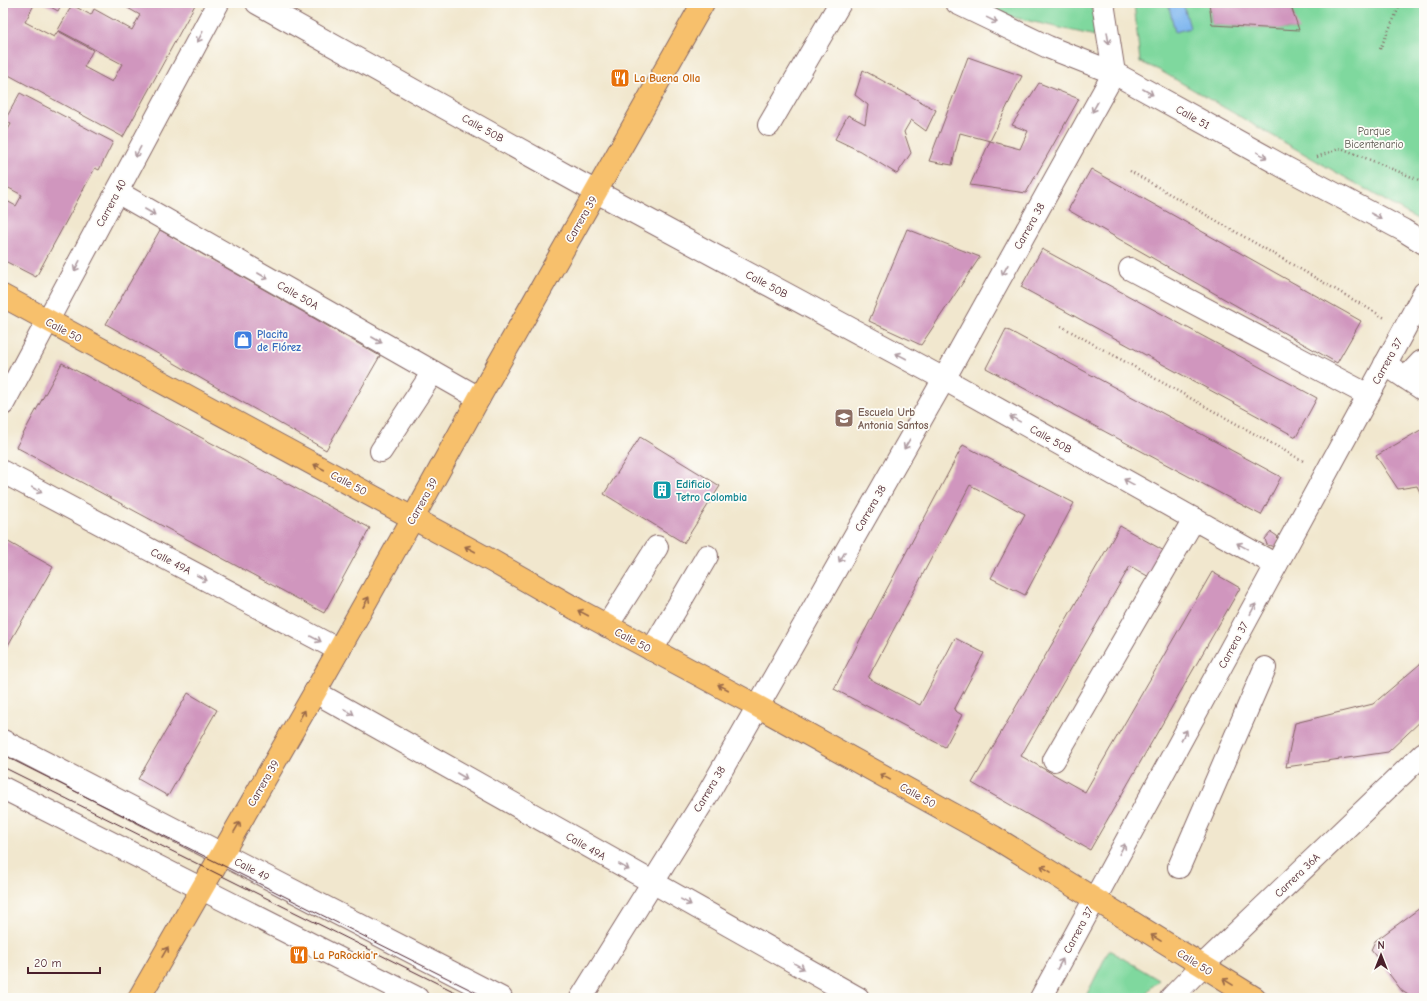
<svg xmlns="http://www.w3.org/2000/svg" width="1427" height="1001" viewBox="0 0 1427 1001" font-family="'Comic Neue',sans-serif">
  <rect width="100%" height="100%" fill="#fdfcf7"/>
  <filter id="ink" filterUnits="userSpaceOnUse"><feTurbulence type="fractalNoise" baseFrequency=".025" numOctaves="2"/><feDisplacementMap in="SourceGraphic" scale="8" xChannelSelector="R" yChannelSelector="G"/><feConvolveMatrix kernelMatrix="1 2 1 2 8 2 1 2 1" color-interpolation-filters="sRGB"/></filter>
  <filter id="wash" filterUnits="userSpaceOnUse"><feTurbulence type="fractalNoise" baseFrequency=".012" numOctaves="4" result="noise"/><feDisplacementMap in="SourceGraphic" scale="16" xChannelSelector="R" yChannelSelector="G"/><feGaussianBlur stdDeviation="0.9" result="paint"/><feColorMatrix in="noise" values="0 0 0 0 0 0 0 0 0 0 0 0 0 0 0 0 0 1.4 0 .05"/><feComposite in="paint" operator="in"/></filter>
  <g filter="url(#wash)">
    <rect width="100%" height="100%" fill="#f1e7ce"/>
    <!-- green -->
    <g fill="#7fd89e" stroke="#647c64">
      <polygon points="979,3 1090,3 1100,37 1003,15"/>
      <polygon points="1134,3 1209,3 1212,25 1298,30 1290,3 1424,3 1424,223 1159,70 1140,62"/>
      <polygon points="1109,950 1159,980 1141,998 1085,998"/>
    </g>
    <!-- water -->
    <polygon fill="#80b7ef" stroke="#656b8d" points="1168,3 1183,3 1190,28 1175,32"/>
    <g id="blocks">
      <!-- building -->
      <g fill="#d096be">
        <polygon points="3,3 35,3 25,22 54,37 58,31 93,50 84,67 112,82 122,64 58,30 72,5 91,15 94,9 132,30 140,15 119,3 196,3 123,137 3,72"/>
        <polygon points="43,3 62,3 58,11"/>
        <polygon points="1209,3 1290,3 1299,30 1212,25"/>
        <polygon points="968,57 1022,76 990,141 960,133 952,165 929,161"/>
        <polygon points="863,70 936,110 926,131 911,120 904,132 911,153 897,174 860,151 835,139 848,115 865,124 868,105 855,95"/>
        <polygon points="1039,83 1079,99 1026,193 970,185 990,141 1020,149 1028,131 1012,125"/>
        <polygon points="20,93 113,142 99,170 95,168 36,277 3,260 3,199 16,206 22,195 3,185 3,139 11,124 5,120"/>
        <polygon points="1091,169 1361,321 1337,363 1068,210"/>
        <polygon points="907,229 980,257 921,345 869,321"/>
        <polygon points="160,230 380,356 326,450 106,324"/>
        <polygon points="1042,249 1317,398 1296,437 1021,287"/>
        <polygon points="1006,329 1281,477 1261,515 986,368"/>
        <polygon points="62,363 370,528 324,613 16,447"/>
        <polygon points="1424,428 1424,501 1417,486 1398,489 1376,456"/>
        <polygon points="640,437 720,486 684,543 604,494"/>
        <polygon points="963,445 1074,503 1025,595 991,578 1025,514 970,485 868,678 920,705 955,638 984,653 954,710 962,715 945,747 834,689"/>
        <polygon points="1120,526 1166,552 1151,578 1130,566 1021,756 1085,792 1212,572 1240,588 1090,850 972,783"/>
        <polygon points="1271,532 1277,536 1279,541 1276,547 1267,545 1265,539"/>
        <polygon points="3,539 53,567 3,654"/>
        <polygon points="1424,654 1424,718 1388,752 1286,767 1295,723 1373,704 1420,664"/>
        <polygon points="188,693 217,710 168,796 138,779"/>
        <polygon points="1424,904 1424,998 1413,998 1402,991 1371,950 1375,941 1420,908"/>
      </g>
    </g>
  </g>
  <g filter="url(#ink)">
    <use href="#blocks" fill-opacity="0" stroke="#846564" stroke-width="1"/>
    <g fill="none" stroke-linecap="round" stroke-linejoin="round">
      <defs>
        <g id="minor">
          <polyline points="257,3 578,182 944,379 1276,565"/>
          <polyline points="957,3 1048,47 1114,73 1286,168 1403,230 1424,243"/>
          <polyline points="769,125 840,3"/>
          <polyline points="117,192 479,398"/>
          <polyline points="1130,269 1368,395"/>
          <polyline points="1385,364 1424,390"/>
          <polyline points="1406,378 1421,362 1424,361"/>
          <polyline points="3,404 218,3"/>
          <polyline points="381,451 433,372"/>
          <polyline points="3,472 339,650"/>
          <polyline points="607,626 657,547"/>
          <polyline points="652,650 707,556"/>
          <polyline points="315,692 858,998"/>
          <polyline points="3,741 501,998"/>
          <polyline points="1054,760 1194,519"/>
          <polyline points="3,788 417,998"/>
          <polyline points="1179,867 1265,668"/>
          <polyline points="581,998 709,792 944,379 1114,73 1103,3"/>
          <polyline points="1041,998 1424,293"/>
          <polyline points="1171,998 1202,966 1424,753"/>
        </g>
        <g id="major">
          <polyline points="3,296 492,561 578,610 757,706 994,837 1255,998"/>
          <polyline points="139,998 315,692 413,518 479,398 703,3"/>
        </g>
      </defs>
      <!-- minor casing -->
      <use href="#minor" stroke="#846564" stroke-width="24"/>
      <!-- major casing -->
      <use href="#major" stroke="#846564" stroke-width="24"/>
      <!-- path -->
      <g stroke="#846564" stroke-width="2.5" stroke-dasharray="1 3" stroke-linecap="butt">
        <polyline points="1380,49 1401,3"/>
        <polyline points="1317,157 1341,148 1424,182"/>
        <polyline points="1130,171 1385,318"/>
        <polyline points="1061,326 1305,462"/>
      </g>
      <!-- minor -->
      <use href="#minor" stroke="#fff" stroke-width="22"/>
      <!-- major -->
      <use href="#major" stroke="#f7c06c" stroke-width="22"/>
      <!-- tram -->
      <g stroke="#4a1f2b" stroke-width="1">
        <polyline points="3,755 487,998"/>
        <polyline points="3,767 467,998"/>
      </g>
    </g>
    <!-- one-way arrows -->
    <defs><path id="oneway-shaft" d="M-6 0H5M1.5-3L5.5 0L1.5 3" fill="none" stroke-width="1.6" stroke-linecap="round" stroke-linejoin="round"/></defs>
    <g stroke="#ae9aa0">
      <use href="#oneway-shaft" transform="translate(992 20) rotate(26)"/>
      <use href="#oneway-shaft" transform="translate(200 37) rotate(118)"/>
      <use href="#oneway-shaft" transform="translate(1108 38) rotate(81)"/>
      <use href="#oneway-shaft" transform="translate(1148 92) rotate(30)"/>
      <use href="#oneway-shaft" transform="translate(1095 107) rotate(119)"/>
      <use href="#oneway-shaft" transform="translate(138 152) rotate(118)"/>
      <use href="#oneway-shaft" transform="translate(1262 155) rotate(29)"/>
      <use href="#oneway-shaft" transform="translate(150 212) rotate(30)"/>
      <use href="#oneway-shaft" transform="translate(1376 216) rotate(28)"/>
      <use href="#oneway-shaft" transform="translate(77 266) rotate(118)"/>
      <use href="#oneway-shaft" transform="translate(1005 270) rotate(119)"/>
      <use href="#oneway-shaft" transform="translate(263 276) rotate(30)"/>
      <use href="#oneway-shaft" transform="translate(377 340) rotate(30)"/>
      <use href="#oneway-shaft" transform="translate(901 356) rotate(-152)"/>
      <use href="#oneway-shaft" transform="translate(1015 419) rotate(-151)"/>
      <use href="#oneway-shaft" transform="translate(907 444) rotate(120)"/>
      <use href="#oneway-shaft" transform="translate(1129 482) rotate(-151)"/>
      <use href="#oneway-shaft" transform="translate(37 490) rotate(28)"/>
      <use href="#oneway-shaft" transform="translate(1242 546) rotate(-151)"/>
      <use href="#oneway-shaft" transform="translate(842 557) rotate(120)"/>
      <use href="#oneway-shaft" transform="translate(202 578) rotate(28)"/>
      <use href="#oneway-shaft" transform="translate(1253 609) rotate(-62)"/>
      <use href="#oneway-shaft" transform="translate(316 639) rotate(28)"/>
      <use href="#oneway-shaft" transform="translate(349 712) rotate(30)"/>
      <use href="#oneway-shaft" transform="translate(1184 735) rotate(-61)"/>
      <use href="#oneway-shaft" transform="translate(462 776) rotate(30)"/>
      <use href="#oneway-shaft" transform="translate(1122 849) rotate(-62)"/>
      <use href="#oneway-shaft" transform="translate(624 867) rotate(30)"/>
      <use href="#oneway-shaft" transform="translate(686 902) rotate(29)"/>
      <use href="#oneway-shaft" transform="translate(1060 964) rotate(-61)"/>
      <use href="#oneway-shaft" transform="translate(799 966) rotate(29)"/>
    </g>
    <g stroke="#986748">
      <use href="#oneway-shaft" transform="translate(319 467) rotate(-152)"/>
      <use href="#oneway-shaft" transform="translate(470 549) rotate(-152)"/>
      <use href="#oneway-shaft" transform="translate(366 602) rotate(-61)"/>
      <use href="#oneway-shaft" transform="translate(583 613) rotate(-152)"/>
      <use href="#oneway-shaft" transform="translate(723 687) rotate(-152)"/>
      <use href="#oneway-shaft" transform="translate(302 715) rotate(-60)"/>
      <use href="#oneway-shaft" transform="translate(885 777) rotate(-151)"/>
      <use href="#oneway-shaft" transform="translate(237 827) rotate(-60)"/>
      <use href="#oneway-shaft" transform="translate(1046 869) rotate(-148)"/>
      <use href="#oneway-shaft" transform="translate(1156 938) rotate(-148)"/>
      <use href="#oneway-shaft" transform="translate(165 952) rotate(-60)"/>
      <use href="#oneway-shaft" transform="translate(1228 982) rotate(-148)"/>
    </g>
  </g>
  <!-- icons -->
  <defs>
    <symbol id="restaurant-square" viewBox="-11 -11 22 22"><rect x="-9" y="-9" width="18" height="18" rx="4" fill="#e8710a" stroke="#fdfcf7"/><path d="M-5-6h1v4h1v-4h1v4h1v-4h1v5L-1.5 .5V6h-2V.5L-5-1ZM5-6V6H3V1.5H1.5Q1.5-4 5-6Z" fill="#fff"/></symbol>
    <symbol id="shop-square" viewBox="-11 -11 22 22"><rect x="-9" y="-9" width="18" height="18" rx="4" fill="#3f7fe0" stroke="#fdfcf7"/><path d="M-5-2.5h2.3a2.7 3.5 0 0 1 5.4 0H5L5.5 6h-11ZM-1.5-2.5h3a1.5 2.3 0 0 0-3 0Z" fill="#fff"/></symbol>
    <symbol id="school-square" viewBox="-11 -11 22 22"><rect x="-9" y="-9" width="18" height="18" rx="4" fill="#8d6e63" stroke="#fdfcf7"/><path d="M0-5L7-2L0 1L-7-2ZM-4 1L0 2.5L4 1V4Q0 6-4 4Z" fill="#fff"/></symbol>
    <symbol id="building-square" viewBox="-11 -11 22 22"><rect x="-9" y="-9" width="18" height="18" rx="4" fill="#0f9aa8" stroke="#fdfcf7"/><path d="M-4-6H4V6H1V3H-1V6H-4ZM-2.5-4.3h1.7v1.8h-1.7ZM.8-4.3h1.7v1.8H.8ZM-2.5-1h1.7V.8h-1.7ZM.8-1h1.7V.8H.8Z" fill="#fff"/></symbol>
  </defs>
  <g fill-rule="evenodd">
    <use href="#restaurant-square" x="609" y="67" width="22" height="22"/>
    <use href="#shop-square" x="232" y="329" width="22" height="22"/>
    <use href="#school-square" x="833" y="407" width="22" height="22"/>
    <use href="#building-square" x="651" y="479" width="22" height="22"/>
    <use href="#restaurant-square" x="288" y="944" width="22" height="22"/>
  </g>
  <g text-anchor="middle" stroke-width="3.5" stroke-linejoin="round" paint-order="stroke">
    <!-- food labels -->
    <g font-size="11" font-weight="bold" fill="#c56008" stroke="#fdfcf7" text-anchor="start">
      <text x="634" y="82">La Buena Olla</text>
      <text x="313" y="959">La PaRockia'r</text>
    </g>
    <!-- street labels -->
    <g font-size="11" fill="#4a1f2b" stroke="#fdfcf7">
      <text transform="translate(1193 117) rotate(29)" y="4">Calle 51</text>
      <text transform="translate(483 128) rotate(29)" y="4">Calle 50B</text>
      <text transform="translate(111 203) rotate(-62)" y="4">Carrera 40</text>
      <text transform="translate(581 219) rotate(-60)" y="4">Carrera 39</text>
      <text transform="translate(1029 226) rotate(-61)" y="4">Carrera 38</text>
      <text transform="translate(767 284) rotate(28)" y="4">Calle 50B</text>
      <text transform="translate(298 295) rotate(30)" y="4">Calle 50A</text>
      <text transform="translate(64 330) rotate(28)" y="4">Calle 50</text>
      <text transform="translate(1387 361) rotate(-61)" y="4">Carrera 37</text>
      <text transform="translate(1051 439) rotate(29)" y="4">Calle 50B</text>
      <text transform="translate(349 483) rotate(28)" y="4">Calle 50</text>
      <text transform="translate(422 501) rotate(-61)" y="4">Carrera 39</text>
      <text transform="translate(870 508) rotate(-60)" y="4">Carrera 38</text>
      <text transform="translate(171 561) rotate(28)" y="4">Calle 49A</text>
      <text transform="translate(633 640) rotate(28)" y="4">Calle 50</text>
      <text transform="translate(1233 645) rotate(-62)" y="4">Carrera 37</text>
      <text transform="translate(263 783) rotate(-60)" y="4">Carrera 39</text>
      <text transform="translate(709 789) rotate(-59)" y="4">Carrera 38</text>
      <text transform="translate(918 795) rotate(29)" y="4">Calle 50</text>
      <text transform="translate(586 846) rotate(30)" y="4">Calle 49A</text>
      <text transform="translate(252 869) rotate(27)" y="4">Calle 49</text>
      <text transform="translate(1297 875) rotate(-44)" y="4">Carrera 36A</text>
      <text transform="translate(1078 930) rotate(-62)" y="4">Carrera 37</text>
      <text transform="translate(1195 962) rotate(32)" y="4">Calle 50</text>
    </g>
    <!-- park labels -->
    <g font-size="11" fill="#5a564e" stroke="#fdfcf7">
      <text x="1374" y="135">Parque<tspan x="1374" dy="13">Bicentenario</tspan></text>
    </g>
    <!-- shop labels -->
    <g font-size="11" font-weight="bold" fill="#366cbe" stroke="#fdfcf7" text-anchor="start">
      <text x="257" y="338">Placita<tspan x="257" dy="13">de Flórez</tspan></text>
    </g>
    <!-- education labels -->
    <g font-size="11" font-weight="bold" fill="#785e54" stroke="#fdfcf7" text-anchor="start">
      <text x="858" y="416">Escuela Urb<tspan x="858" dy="13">Antonia Santos</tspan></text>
    </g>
    <!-- culture labels -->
    <g font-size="11" font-weight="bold" fill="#0d838f" stroke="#fdfcf7" text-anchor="start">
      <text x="676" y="488">Edificio<tspan x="676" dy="13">Tetro Colombia</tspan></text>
    </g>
  </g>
  <!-- margin -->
  <rect width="1427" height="1001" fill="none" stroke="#fdfcf7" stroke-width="16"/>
  <!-- north arrow -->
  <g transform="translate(1381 955)" stroke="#fdfcf7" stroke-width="3" paint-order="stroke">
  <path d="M0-3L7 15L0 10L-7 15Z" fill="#4a1f2b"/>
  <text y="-6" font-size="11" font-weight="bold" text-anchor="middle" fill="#4a1f2b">N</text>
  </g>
  <!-- scale -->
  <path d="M28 967v6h72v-6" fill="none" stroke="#4a1f2b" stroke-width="2"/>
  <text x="34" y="967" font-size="12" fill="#4a1f2b" stroke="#fdfcf7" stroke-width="3" paint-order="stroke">20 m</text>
</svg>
